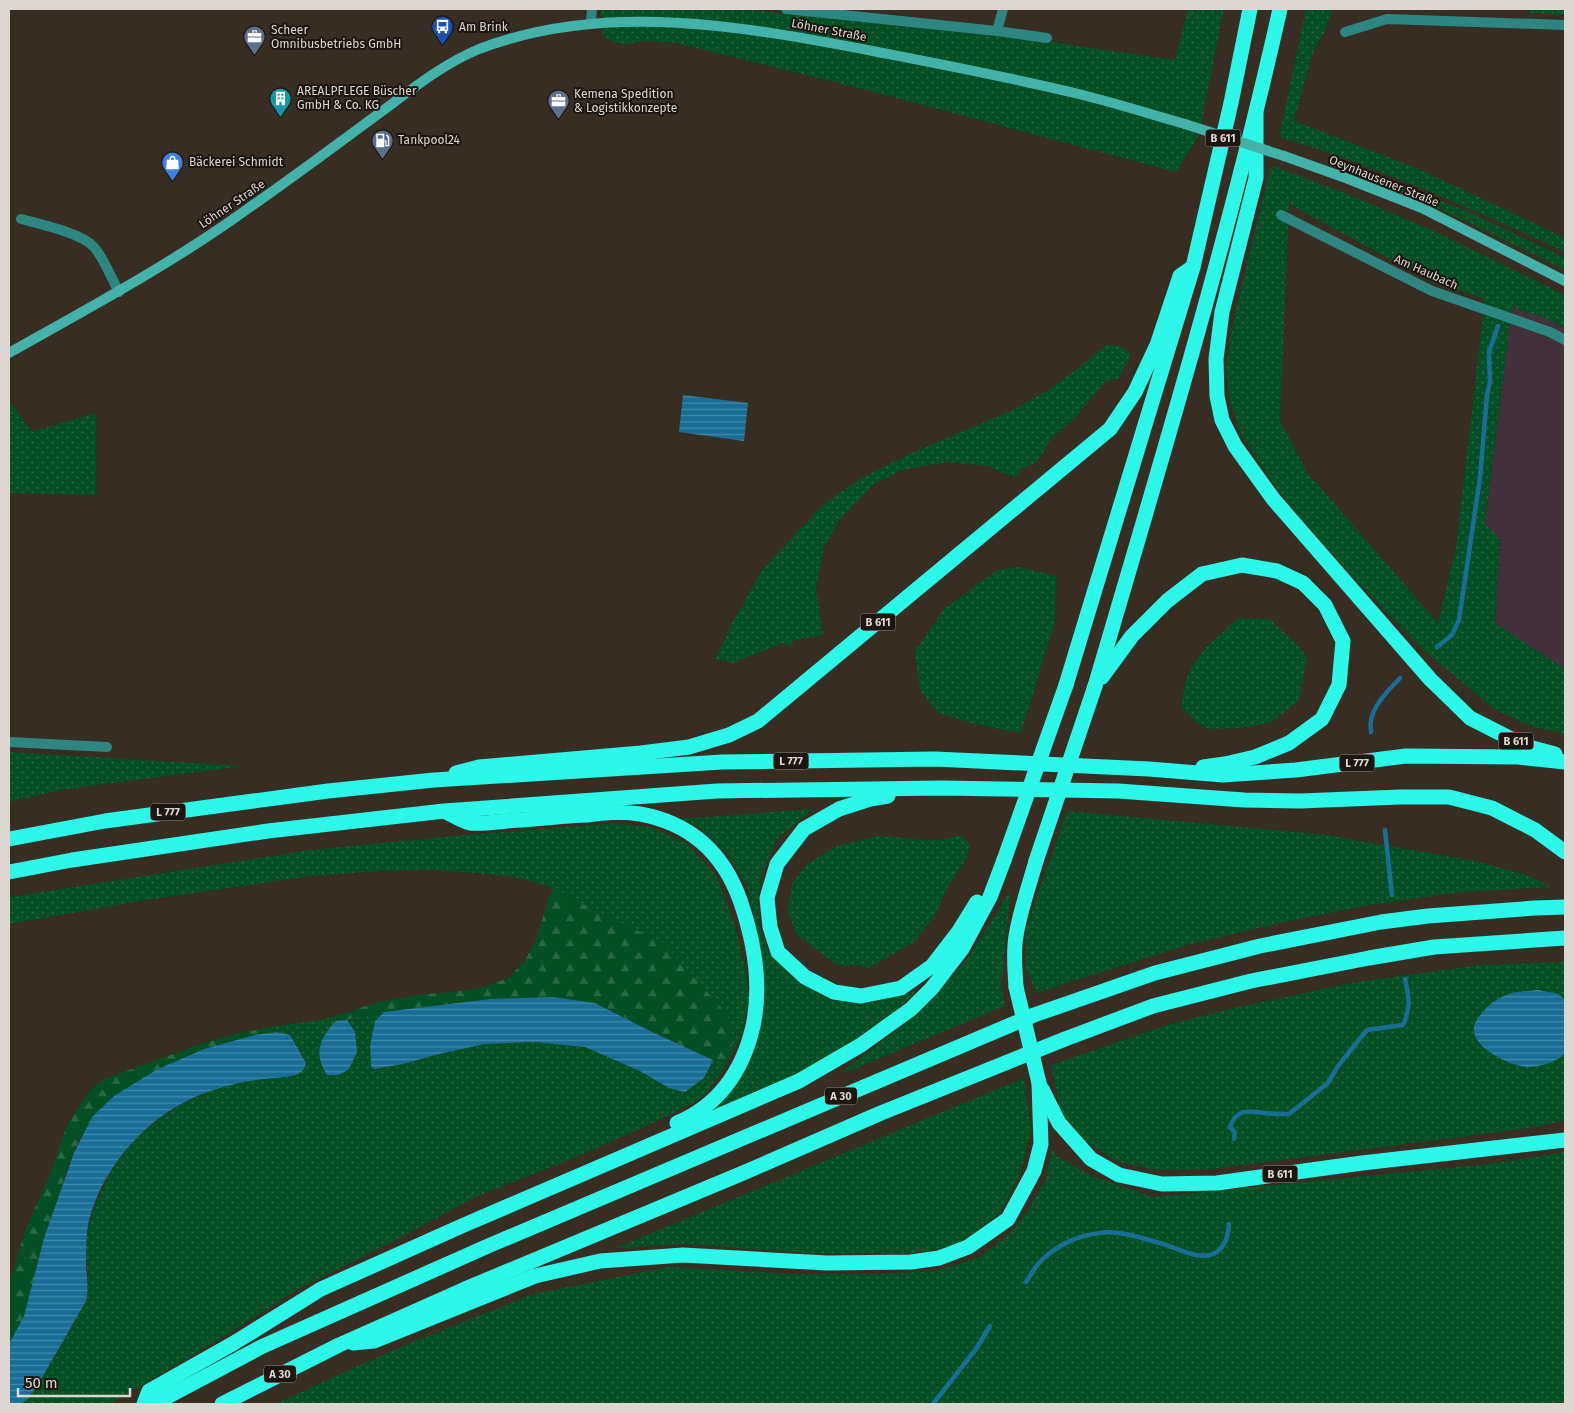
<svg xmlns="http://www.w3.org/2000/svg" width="1574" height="1413" viewBox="0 0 1574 1413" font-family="'Fira Sans',sans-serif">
  <defs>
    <pattern id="grass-dots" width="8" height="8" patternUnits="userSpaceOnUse" patternTransform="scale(1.25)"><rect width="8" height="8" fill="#044f23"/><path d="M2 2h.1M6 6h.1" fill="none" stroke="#286842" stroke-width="1.8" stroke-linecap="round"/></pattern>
    <pattern id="forest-firs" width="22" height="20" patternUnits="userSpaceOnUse" patternTransform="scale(1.25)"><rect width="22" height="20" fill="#044f23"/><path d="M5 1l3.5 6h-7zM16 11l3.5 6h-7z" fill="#286842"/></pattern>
    <pattern id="water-rules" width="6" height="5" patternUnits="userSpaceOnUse" patternTransform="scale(1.25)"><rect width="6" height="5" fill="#186e97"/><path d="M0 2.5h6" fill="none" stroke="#4489a9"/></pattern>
  </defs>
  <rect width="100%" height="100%" fill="#382d23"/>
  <!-- commercial -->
  <polygon fill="#42313b" points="1512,307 1552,321 1565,329 1565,669 1495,624 1500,539 1485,523"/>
  <!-- grass -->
  <g fill="url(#grass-dots)" fill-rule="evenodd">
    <polygon points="601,9 740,9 1043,41 1175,60 1188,9 1224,9 1199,135 1176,172 855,87 676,43 645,41 624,44 613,42 603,36"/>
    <path d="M 1306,9 L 1333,9 L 1326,29 L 1313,52 L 1294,121 L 1419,169 L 1565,238 L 1565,252 C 1472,209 1377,166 1279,137 Z"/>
    <polygon points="1528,9 1565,9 1565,15 1529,13"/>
    <path d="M 1271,165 L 1345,193 L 1432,230 L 1565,295 L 1565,329 L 1552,321 L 1512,307 L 1485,523 L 1500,539 L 1495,623 L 1565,669 L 1565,734 L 1530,726 L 1494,709 L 1423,650 L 1343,566 L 1285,500 L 1241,435 L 1229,398 L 1226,366 L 1235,314 ZM 1289,204 L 1432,282 L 1485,299 L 1456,547 L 1438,623 L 1307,472 L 1280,421 Z"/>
    <polygon points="1361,172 1465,210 1565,258 1565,270 1464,220 1360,174"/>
    <path d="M 1108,344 C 1118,345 1124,347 1131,355 L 1118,379 L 1105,382 L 1074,419 L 1053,437 L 1036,463 L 1023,468 L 1015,478 L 988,466 L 947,462 L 902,470 L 873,485 L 840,519 L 824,548 L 816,588 L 823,635 L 792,641 L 793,647 L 783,643 L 733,663 L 716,659 L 732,623 L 762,570 L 824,504 L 858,480 L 912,453 L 1015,409 L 1055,386 Z"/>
    <polygon points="9,400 32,432 96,413 96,495 9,493"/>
    <polygon points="1019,567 1056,576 1055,621 1021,733 978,725 938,713 920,690 915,651 943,610 997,570"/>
    <path d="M 1239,618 L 1270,619 L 1296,643 L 1307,657 L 1299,700 L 1272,722 L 1241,728 L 1208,729 L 1197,722 L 1182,708 C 1183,700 1183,689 1186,681 C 1196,651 1217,638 1239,618 Z"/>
    <polygon points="9,752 243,766 60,790 9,802"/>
    <path d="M 813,809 L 778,838 L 762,873 L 758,897 L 760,928 L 769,953 L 797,980 L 830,1000 L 868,1003 L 914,992 L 914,994 C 860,1052 775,1085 704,1118 L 725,1099 L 747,1066 L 761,1020 L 756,927 L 747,886 L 727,853 L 698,826 L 679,819 Z"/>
    <polygon points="1067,811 1320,834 1475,861 1527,875 1552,887 1462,892 1369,905 1279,923 1187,945 1036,993 1026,969 1026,929"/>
    <polygon points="614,823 650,827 686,843 716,875 735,926 745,968 749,999 742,1034 733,1051 727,1014 602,914 552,888 525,879 490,874 433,870 380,871 310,876 146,900 9,924 9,897 310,850 443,837"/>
    <polygon points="961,835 970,845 967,857 948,887 934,917 914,942 869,968 857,965 838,966 796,934 788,911 792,884 807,864 821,855 840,845 879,836 928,840 944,839"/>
    <polygon points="1011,890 1001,984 1005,1006 844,1073 843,1071 906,1023 945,984 971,954"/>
    <polygon points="1565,962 1565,1120 1537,1127 1213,1169 1156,1170 1118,1162 1084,1140 1061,1113 1051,1065 1164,1026 1221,1011 1351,983 1479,965"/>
    <path d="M 384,1012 L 375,1021 L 370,1046 L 371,1066 L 374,1069 L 403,1064 L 439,1054 L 485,1044 L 534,1042 L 585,1047 L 641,1071 L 669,1088 L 693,1085 L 704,1078 L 713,1060 L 724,1069 L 709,1090 L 697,1101 L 659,1120 L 579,1156 L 475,1197 L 400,1238 L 300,1288 L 200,1351 L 110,1404 L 21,1404 L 28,1399 L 40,1381 L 86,1301 C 92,1280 82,1251 88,1229 C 106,1158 148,1114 216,1089 C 226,1085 238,1084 249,1081 C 268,1077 286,1072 305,1068 L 306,1062 L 290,1035 L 277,1032 L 275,1026 L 314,1021 L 332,1017 L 336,1021 L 325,1032 L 355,1032 L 347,1020 L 367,1014 Z"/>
    <polygon points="1024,1078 1031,1129 1021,1172 999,1214 962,1242 939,1249 912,1253 822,1254 687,1244 616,1248"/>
    <polygon points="1052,1149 1058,1157 1094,1177 1153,1197 1489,1164 1565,1152 1565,1404 276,1404 351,1369 415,1341 533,1294 668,1267 796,1274 878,1274 935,1271 978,1258 1005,1238 1024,1217 1046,1179"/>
  </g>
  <!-- forest -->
  <g fill="url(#forest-firs)">
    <polygon points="552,888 602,914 664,943 727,1014 733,1051 724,1069 713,1060 648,1030 595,1003 490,999 367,1014 347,1020 336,1021 332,1017 379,1002 417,995 473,990 507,979 525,961 537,937"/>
    <polygon points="275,1026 277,1032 254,1035 204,1049 158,1069 92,1117 73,1153 44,1238 24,1316 9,1344 9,1284 24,1234 50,1174 66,1127 90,1090 104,1079 201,1044 236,1034"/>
  </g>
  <!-- water -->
  <g fill="url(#water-rules)">
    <polygon points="683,395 748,403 744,441 679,432"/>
    <path d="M 1538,990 L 1559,994 L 1565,1000 L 1565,1053 C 1558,1062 1541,1066 1530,1067 C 1513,1068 1472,1048 1474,1029 C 1474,1021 1479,1017 1483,1012 C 1499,993 1515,992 1538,990 Z"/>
    <polygon points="553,997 595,1003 648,1030 713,1060 704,1078 685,1092 669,1088 640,1071 585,1047 534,1042 485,1044 439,1054 403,1064 374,1069 371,1066 370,1046 375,1021 384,1012 490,999"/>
    <path d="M 347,1020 L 355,1032 L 357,1052 L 349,1069 L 339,1075 L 327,1075 C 313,1054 320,1037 336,1021 Z"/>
    <path d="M 277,1032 L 290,1035 L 306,1063 C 305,1067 303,1072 298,1074 C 287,1078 268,1078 256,1080 C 228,1084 199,1093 174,1108 C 132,1133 94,1183 87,1232 C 86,1243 86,1256 86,1267 C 87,1278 89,1290 86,1301 L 40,1381 L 28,1399 L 21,1404 L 9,1404 L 9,1344 L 24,1316 L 44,1238 L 74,1153 L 92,1117 L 114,1096 L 158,1069 L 204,1049 L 255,1035 Z"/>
  </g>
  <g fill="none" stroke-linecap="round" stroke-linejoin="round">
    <!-- stream -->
    <g stroke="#186e97" stroke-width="4.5">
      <polyline points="1437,647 1452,635 1459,620 1480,478 1487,395 1490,382 1489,352 1498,326"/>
      <path d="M 1371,732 C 1367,710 1386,693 1400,678"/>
      <polyline points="1385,830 1392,895"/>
      <path d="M 1234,1139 L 1235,1132 L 1230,1127 C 1237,1108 1248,1111 1264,1113 C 1272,1114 1281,1114 1289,1114 L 1328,1083 L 1338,1066 L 1367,1030 L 1403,1025 C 1411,1009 1409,995 1405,979"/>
      <path d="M 1026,1282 C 1031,1275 1035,1266 1042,1260 C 1057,1245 1079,1235 1100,1233 C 1118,1230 1142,1238 1160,1243 C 1176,1247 1199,1262 1215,1253 C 1226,1247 1228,1235 1229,1224"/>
      <polyline points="933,1404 976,1349 990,1326"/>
    </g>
    <!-- street -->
    <g stroke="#2d867f" stroke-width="10">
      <polyline points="786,9 997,31 1047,38"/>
      <polyline points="591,20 592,9"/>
      <polyline points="997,31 1003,9"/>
      <polyline points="1345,32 1387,19 1565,25"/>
      <polyline points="1281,215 1432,291 1550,332 1565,340"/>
      <path d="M 21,219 C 40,224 82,233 94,247 C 103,257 112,279 119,292"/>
      <polyline points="9,742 107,747"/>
    </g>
    <!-- secondary -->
    <g stroke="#43b2a9" stroke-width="10">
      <polyline points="1284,156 1343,177 1422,208 1565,281"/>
      <path d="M 9,353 C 89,308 171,264 246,210 C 292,178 336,145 381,112 C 412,89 443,64 479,49 C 607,0 747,27 878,52 C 945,65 1013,78 1079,94 C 1115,103 1150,114 1185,124"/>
    </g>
    <!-- highway -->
    <g stroke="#2cf7e9" stroke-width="15">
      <polyline points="1256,113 1256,178 1222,312 1216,359 1217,396 1222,420 1235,446 1274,500 1430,679 1470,718 1525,746 1555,754"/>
      <polyline points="1102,677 1132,636 1167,601 1202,574 1242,565 1277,571 1303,583 1325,605 1343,641 1339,685 1322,719 1289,743 1255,757 1225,764 1203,767"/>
      <polyline points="1066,685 1193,267 1231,103 1250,9"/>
      <path d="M 1095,686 C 1161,462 1229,237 1280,9"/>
      <polyline points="456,773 479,767 641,753 689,747 729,735 758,721 1110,429 1135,392 1157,345 1180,276 1193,267"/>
      <polyline points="888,796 870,799 839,809 804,829 777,864 767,898 770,927 778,952 805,977 834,992 861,996 901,988 932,966 959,931 977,902"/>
      <path d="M 446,812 C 453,815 462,821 470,823 C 478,825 512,820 522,820 C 544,818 565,816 587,815 C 604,813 622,811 640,814 C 690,823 723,853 740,900 C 754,940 762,984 753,1026 C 743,1070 719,1105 677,1123"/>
      <polyline points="9,839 105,821 328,791 434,780 722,762 935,759 1149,769 1223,775 1296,770 1406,756 1518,757 1565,762"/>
      <polyline points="9,872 72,860 268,831 444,811 717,791 941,788 1118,791 1244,800 1300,801 1400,797 1449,797 1492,808 1535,830 1565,852"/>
      <path d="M 1016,987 C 1015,970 1013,953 1016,936 C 1020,911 1029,886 1036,861"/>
      <polyline points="1042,1089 1059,1123 1091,1159 1119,1175 1162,1184 1217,1183 1362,1163 1565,1140"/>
      <polyline points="353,1343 374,1341 535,1276 600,1261 683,1255 827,1263 911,1262 939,1258 968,1247 1008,1219 1034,1171 1041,1144 1039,1083"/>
      <polyline points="144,1404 149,1391 234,1343 321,1289 464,1225 799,1081 861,1045 911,1009 932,988 962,949 990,897 1004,860"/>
      <polyline points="154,1404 261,1347 488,1246 1034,1015 1155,973 1260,946 1381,922 1428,916 1535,908 1565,907"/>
      <polyline points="222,1404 339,1345 465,1289 743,1173 881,1113 1065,1039 1153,1006 1251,981 1369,958 1434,947 1565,938"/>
    </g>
    <!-- secondary-bridge -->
    <polyline stroke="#43b2a9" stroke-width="10" points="1185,124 1284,156"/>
    <!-- highway-bridge -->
    <g stroke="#2cf7e9" stroke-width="15">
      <polyline points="1004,860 1066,685"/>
      <polyline points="1036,861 1095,686"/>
      <polyline points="1016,987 1039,1083"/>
    </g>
  </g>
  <!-- icons -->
  <defs>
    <symbol id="bus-pin" viewBox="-11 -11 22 30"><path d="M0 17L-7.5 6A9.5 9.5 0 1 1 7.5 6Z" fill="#1a4fb4" stroke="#1b1612"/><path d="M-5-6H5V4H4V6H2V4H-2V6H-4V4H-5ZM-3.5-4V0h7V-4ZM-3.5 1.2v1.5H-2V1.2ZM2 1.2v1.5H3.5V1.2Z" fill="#fff"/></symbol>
    <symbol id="office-pin" viewBox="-11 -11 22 30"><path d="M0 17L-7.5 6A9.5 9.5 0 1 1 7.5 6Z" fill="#5c6f8a" stroke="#1b1612"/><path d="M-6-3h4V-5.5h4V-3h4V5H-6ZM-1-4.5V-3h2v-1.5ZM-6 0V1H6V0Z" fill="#fff"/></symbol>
    <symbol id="building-pin" viewBox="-11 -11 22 30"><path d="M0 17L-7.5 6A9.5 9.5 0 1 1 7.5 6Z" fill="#0f9aa8" stroke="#1b1612"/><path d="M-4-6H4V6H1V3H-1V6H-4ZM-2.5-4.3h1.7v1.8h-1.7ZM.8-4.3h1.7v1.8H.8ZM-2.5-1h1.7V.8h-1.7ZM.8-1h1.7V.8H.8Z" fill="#fff"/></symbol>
    <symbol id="fuel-pin" viewBox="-11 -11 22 30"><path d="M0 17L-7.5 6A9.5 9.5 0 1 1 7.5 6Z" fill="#5c6f8a" stroke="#1b1612"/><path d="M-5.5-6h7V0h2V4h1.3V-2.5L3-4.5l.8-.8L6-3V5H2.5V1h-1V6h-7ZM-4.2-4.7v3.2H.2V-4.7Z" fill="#fff"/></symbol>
    <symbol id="shop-pin" viewBox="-11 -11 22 30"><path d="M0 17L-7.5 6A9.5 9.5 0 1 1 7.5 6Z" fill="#3f7fe0" stroke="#1b1612"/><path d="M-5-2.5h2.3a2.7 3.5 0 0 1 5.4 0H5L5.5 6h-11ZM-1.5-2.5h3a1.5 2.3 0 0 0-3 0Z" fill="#fff"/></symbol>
  </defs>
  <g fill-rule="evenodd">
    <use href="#bus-pin" x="430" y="14" width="25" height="34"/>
    <use href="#office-pin" x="242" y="24" width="25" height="34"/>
    <use href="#building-pin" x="268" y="86" width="25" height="34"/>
    <use href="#office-pin" x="546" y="88" width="25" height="34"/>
    <use href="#fuel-pin" x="370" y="128" width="25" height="34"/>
    <use href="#shop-pin" x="160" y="150" width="25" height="34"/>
  </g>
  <g text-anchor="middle" stroke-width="4" stroke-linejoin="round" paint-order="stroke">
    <!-- shield labels -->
    <g fill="#1b1612" stroke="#a49c97" stroke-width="1">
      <rect x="1205.5" y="129.5" width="35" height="17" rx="4"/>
      <rect x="860.5" y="613.5" width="35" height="17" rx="4"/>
      <rect x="1498.5" y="732.5" width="35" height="17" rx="4"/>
      <rect x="773.5" y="752.5" width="35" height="17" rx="4"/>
      <rect x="1339.5" y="754.5" width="35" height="17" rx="4"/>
      <rect x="150.5" y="803.5" width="35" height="17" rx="4"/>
      <rect x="825" y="1087.5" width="32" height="17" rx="4"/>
      <rect x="1262.5" y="1165.5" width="35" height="17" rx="4"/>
      <rect x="264" y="1365.5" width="32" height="17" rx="4"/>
    </g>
    <g font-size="11" font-weight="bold" fill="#ded6d0">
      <text x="1223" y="142">B 611</text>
      <text x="878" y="626">B 611</text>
      <text x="1516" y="745">B 611</text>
      <text x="791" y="765">L 777</text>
      <text x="1357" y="767">L 777</text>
      <text x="168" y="816">L 777</text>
      <text x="841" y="1100">A 30</text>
      <text x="1280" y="1178">B 611</text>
      <text x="280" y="1378">A 30</text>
    </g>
    <!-- poi labels -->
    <g font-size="12" fill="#ded6d0" stroke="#1b1612" text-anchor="start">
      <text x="459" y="31">Am Brink</text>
      <text x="271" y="34">Scheer<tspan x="271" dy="14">Omnibusbetriebs GmbH</tspan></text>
      <text x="297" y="95">AREALPFLEGE Büscher<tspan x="297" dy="14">GmbH &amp; Co. KG</tspan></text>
      <text x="574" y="98">Kemena Spedition<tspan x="574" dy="14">&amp; Logistikkonzepte</tspan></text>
      <text x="398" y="144">Tankpool24</text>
      <text x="189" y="166">Bäckerei Schmidt</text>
    </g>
    <!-- street labels -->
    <g font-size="12" fill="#ded6d0" stroke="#1b1612">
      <text transform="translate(829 30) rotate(11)" y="4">Löhner Straße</text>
      <text transform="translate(1384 181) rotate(22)" y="4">Oeynhausener Straße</text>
      <text transform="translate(232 204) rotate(-34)" y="4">Löhner Straße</text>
      <text transform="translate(1426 272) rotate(24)" y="4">Am Haubach</text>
    </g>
  </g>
  <!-- border -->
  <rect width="1574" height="1413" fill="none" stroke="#ded6d0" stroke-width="20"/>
  <!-- scale -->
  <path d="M18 1388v8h112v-8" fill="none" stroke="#ded6d0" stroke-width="2.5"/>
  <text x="25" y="1388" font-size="15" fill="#ded6d0" stroke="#1b1612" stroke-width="4" paint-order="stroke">50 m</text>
</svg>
